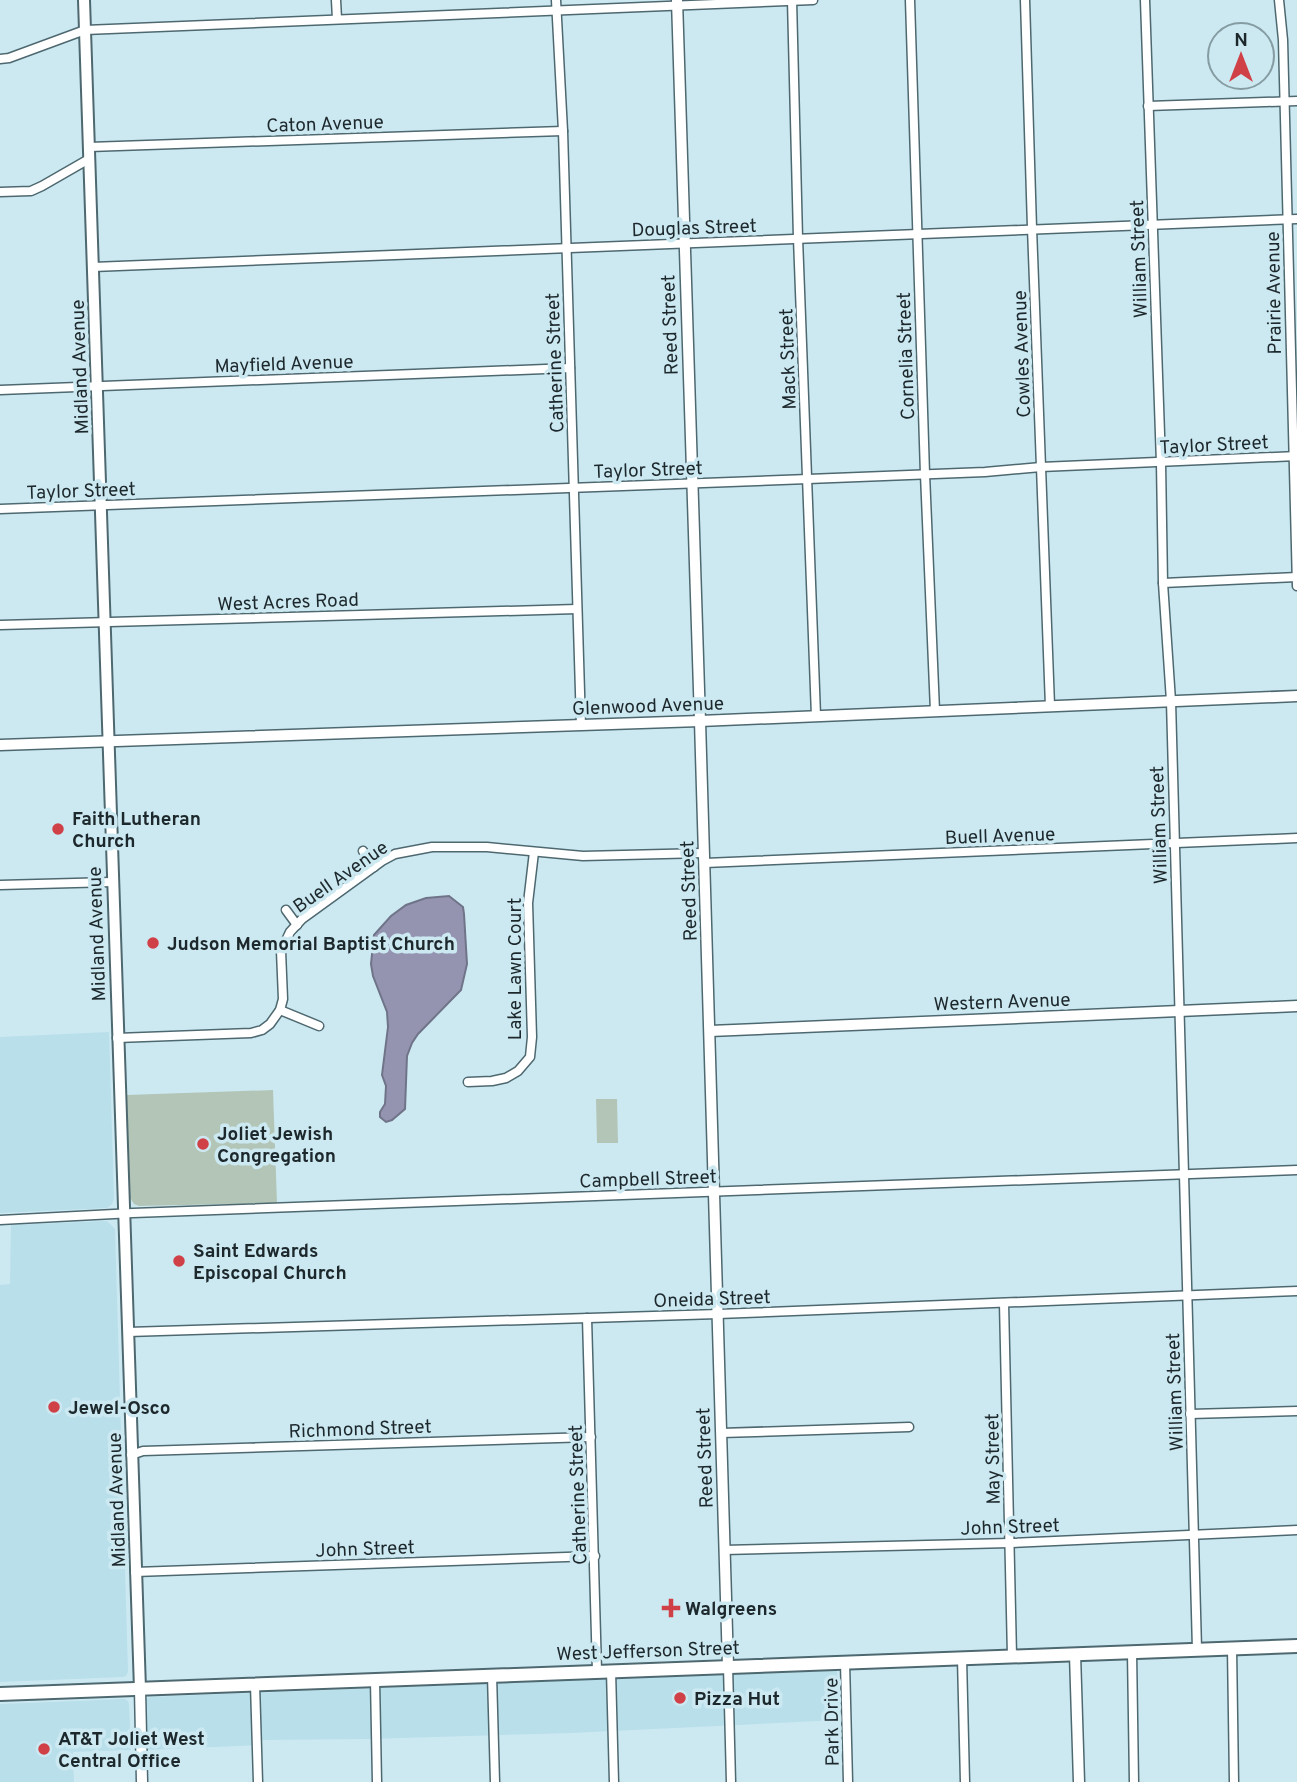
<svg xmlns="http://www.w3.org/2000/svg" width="1297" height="1782" viewBox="0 0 1297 1782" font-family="Overpass,sans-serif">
  <rect width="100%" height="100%" fill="#cce9f2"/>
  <!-- built -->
  <g fill="#b9dfeb">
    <polygon points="109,1032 114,1199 112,1204 107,1208 0,1213 0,1037"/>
    <polygon points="107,1221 115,1229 128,1672 126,1676 123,1677 0,1682 0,1285 10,1284 11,1225"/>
    <polygon points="837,1670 839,1720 571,1733 369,1739 262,1740 262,1745 147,1750 145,1702 146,1699 150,1697"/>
    <polygon points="124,1699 128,1701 129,1704 131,1750 73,1752 74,1782 0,1782 0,1704"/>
  </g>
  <!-- green -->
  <g fill="#b3c5b7">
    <polygon points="273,1090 277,1203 139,1206 134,1204 130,1198 126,1095"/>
    <polygon points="596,1099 617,1099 618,1143 597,1143"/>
  </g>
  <!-- water -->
  <polygon fill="#9494b1" stroke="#707489" stroke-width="2" points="449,896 463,907 464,914 467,964 461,990 418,1034 412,1043 407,1056 405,1109 392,1120 386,1122 380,1117 380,1112 385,1104 386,1086 382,1075 388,1027 387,1012 373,976 371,964 374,935 391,916 406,905 426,898"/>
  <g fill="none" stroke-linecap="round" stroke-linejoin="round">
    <defs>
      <g id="minor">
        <polyline points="336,0 337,19"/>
        <polyline points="556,0 563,131 581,725"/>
        <polyline points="792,0 798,238 816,716"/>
        <polyline points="910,0 925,474 935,711"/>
        <polyline points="1025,0 1032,228 1050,706"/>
        <polyline points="1145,0 1161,463 1163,583 1171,701 1197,1649"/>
        <polyline points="1279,0 1283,40 1297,586"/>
        <polyline points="0,59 9,58 85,30 813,0"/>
        <polyline points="1148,106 1297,101"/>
        <polyline points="89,147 563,131"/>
        <polyline points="0,192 31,191 42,186 89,159"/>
        <polyline points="93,267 1297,219"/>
        <polyline points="0,390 570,368"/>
        <polyline points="0,509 808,479 985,472 1041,467 1297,456"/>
        <polyline points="1163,583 1297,577"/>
        <polyline points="0,625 577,609"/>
        <polyline points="363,851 374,867"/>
        <polyline points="705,863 1297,838"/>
        <polyline points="0,885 112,882"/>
        <polyline points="286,910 297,925"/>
        <polyline points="280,1010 319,1026"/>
        <polyline points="117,1038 251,1033 262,1030 270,1024 280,1010 283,999 281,951 290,932 302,919 382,861 395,854 432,847 487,847 583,856 704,853"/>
        <polyline points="468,1082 492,1081 506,1078 518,1071 530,1057 532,1037 528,903 534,852"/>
        <polyline points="0,1220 133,1213 1297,1170"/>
        <polyline points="1004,1303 1012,1656"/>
        <polyline points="587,1318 597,1671"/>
        <polyline points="128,1332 718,1314 1297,1291"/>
        <polyline points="1190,1414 1297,1411"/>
        <polyline points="721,1433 909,1427"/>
        <polyline points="131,1455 143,1451 591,1437"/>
        <polyline points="724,1550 1010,1543 1297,1530"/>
        <polyline points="135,1572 595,1556"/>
        <polyline points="1232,1648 1234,1782"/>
        <polyline points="1132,1652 1134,1782"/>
        <polyline points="962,1658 965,1782"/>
        <polyline points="845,1662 848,1782"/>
        <polyline points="728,1666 731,1782"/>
        <polyline points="611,1671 614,1782"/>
        <polyline points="492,1675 495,1782"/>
        <polyline points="375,1680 377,1782"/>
        <polyline points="255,1684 258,1782"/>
      </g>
      <g id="tertiary">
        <polyline points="677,0 700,721 728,1666"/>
        <polyline points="0,745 700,721 1297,696"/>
        <polyline points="710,1031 1297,1006"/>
        <polyline points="1075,1654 1079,1782"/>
        <polyline points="140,1689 142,1782"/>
      </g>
      <polyline id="secondary" points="84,0 140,1689"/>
      <polyline id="primary" points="0,1694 1297,1646"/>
    </defs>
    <!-- minor casing -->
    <use href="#minor" stroke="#4e6870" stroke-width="11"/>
    <!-- tertiary casing -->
    <use href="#tertiary" stroke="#4e6870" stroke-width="13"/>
    <!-- secondary casing -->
    <use href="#secondary" stroke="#4e6870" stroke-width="14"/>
    <!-- primary casing -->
    <use href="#primary" stroke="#4e6870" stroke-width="16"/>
    <!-- minor -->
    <use href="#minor" stroke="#fff" stroke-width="8"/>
    <!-- tertiary -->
    <use href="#tertiary" stroke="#fff" stroke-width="10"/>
    <!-- secondary -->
    <use href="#secondary" stroke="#fff" stroke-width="10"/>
    <!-- primary -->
    <use href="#primary" stroke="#fff" stroke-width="12"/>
  </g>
  <!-- markers -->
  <g fill="#d04047" stroke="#cce9f2" stroke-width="2.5">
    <circle cx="58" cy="829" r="7"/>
    <circle cx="153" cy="943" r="7"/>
    <circle cx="203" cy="1144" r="7"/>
    <circle cx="179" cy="1261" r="7"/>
    <circle cx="54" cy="1407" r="7"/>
    <path d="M667.5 1597.5h7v7h7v7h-7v7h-7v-7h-7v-7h7z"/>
    <circle cx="680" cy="1698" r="7"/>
    <circle cx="44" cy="1749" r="7"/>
  </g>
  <g text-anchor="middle" stroke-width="7" stroke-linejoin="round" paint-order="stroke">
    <!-- street labels -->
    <g font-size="19" fill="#1d282c" stroke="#cce9f2">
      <text transform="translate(325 123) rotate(-2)" y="7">Caton Avenue</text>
      <text transform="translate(694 227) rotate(-2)" y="7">Douglas Street</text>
      <text transform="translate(1138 259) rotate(-92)" y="7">William Street</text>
      <text transform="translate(1273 293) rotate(-91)" y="7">Prairie Avenue</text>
      <text transform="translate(669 325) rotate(-92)" y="7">Reed Street</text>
      <text transform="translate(1021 354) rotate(-92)" y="7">Cowles Avenue</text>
      <text transform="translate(905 356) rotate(-92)" y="7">Cornelia Street</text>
      <text transform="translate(787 359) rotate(-92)" y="7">Mack Street</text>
      <text transform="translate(284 363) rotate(-2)" y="7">Mayfield Avenue</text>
      <text transform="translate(554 363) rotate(-92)" y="7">Catherine Street</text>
      <text transform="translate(79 367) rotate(-92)" y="7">Midland Avenue</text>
      <text transform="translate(1214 444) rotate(-3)" y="7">Taylor Street</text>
      <text transform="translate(648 469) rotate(-2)" y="7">Taylor Street</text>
      <text transform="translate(81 490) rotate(-2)" y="7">Taylor Street</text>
      <text transform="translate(288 601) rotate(-2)" y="7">West Acres Road</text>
      <text transform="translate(648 705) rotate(-2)" y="7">Glenwood Avenue</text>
      <text transform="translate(1158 825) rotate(-92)" y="7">William Street</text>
      <text transform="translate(1000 835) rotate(-2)" y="7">Buell Avenue</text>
      <text transform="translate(340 876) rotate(-35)" y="7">Buell Avenue</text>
      <text transform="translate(688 891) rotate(-92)" y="7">Reed Street</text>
      <text transform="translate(96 934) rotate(-92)" y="7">Midland Avenue</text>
      <text transform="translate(514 969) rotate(-90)" y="7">Lake Lawn Court</text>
      <text transform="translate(1002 1001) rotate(-2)" y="7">Western Avenue</text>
      <text transform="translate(648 1178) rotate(-2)" y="7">Campbell Street</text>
      <text transform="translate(712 1298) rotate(-2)" y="7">Oneida Street</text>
      <text transform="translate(1174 1392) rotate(-92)" y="7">William Street</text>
      <text transform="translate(360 1428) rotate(-2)" y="7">Richmond Street</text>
      <text transform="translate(704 1458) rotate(-92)" y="7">Reed Street</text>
      <text transform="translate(992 1459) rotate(-91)" y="7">May Street</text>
      <text transform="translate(577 1495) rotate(-92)" y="7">Catherine Street</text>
      <text transform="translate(116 1500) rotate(-92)" y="7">Midland Avenue</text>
      <text transform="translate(1010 1526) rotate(-2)" y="7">John Street</text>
      <text transform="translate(365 1548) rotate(-2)" y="7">John Street</text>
      <text transform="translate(648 1650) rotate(-2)" y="7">West Jefferson Street</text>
      <text transform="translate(831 1722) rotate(-91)" y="7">Park Drive</text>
    </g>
    <!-- poi labels -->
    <g font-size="19" font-weight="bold" fill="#1d282c" stroke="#cce9f2" text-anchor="start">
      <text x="72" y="825">Faith Lutheran<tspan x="72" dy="22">Church</tspan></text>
      <text x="167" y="950">Judson Memorial Baptist Church</text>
      <text x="217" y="1140">Joliet Jewish<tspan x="217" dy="22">Congregation</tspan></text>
      <text x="193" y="1257">Saint Edwards<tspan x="193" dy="22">Episcopal Church</tspan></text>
      <text x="68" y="1414">Jewel-Osco</text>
      <text x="685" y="1615">Walgreens</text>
      <text x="694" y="1705">Pizza Hut</text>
      <text x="58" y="1745">AT&amp;T Joliet West<tspan x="58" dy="22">Central Office</tspan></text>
    </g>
  </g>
  <!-- north arrow -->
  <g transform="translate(1241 56)"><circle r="33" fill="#cce9f2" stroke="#869ca3" stroke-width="2"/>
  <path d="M0-5L12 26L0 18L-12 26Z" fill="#d04047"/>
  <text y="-10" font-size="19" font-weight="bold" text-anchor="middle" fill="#1d282c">N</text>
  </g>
</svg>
